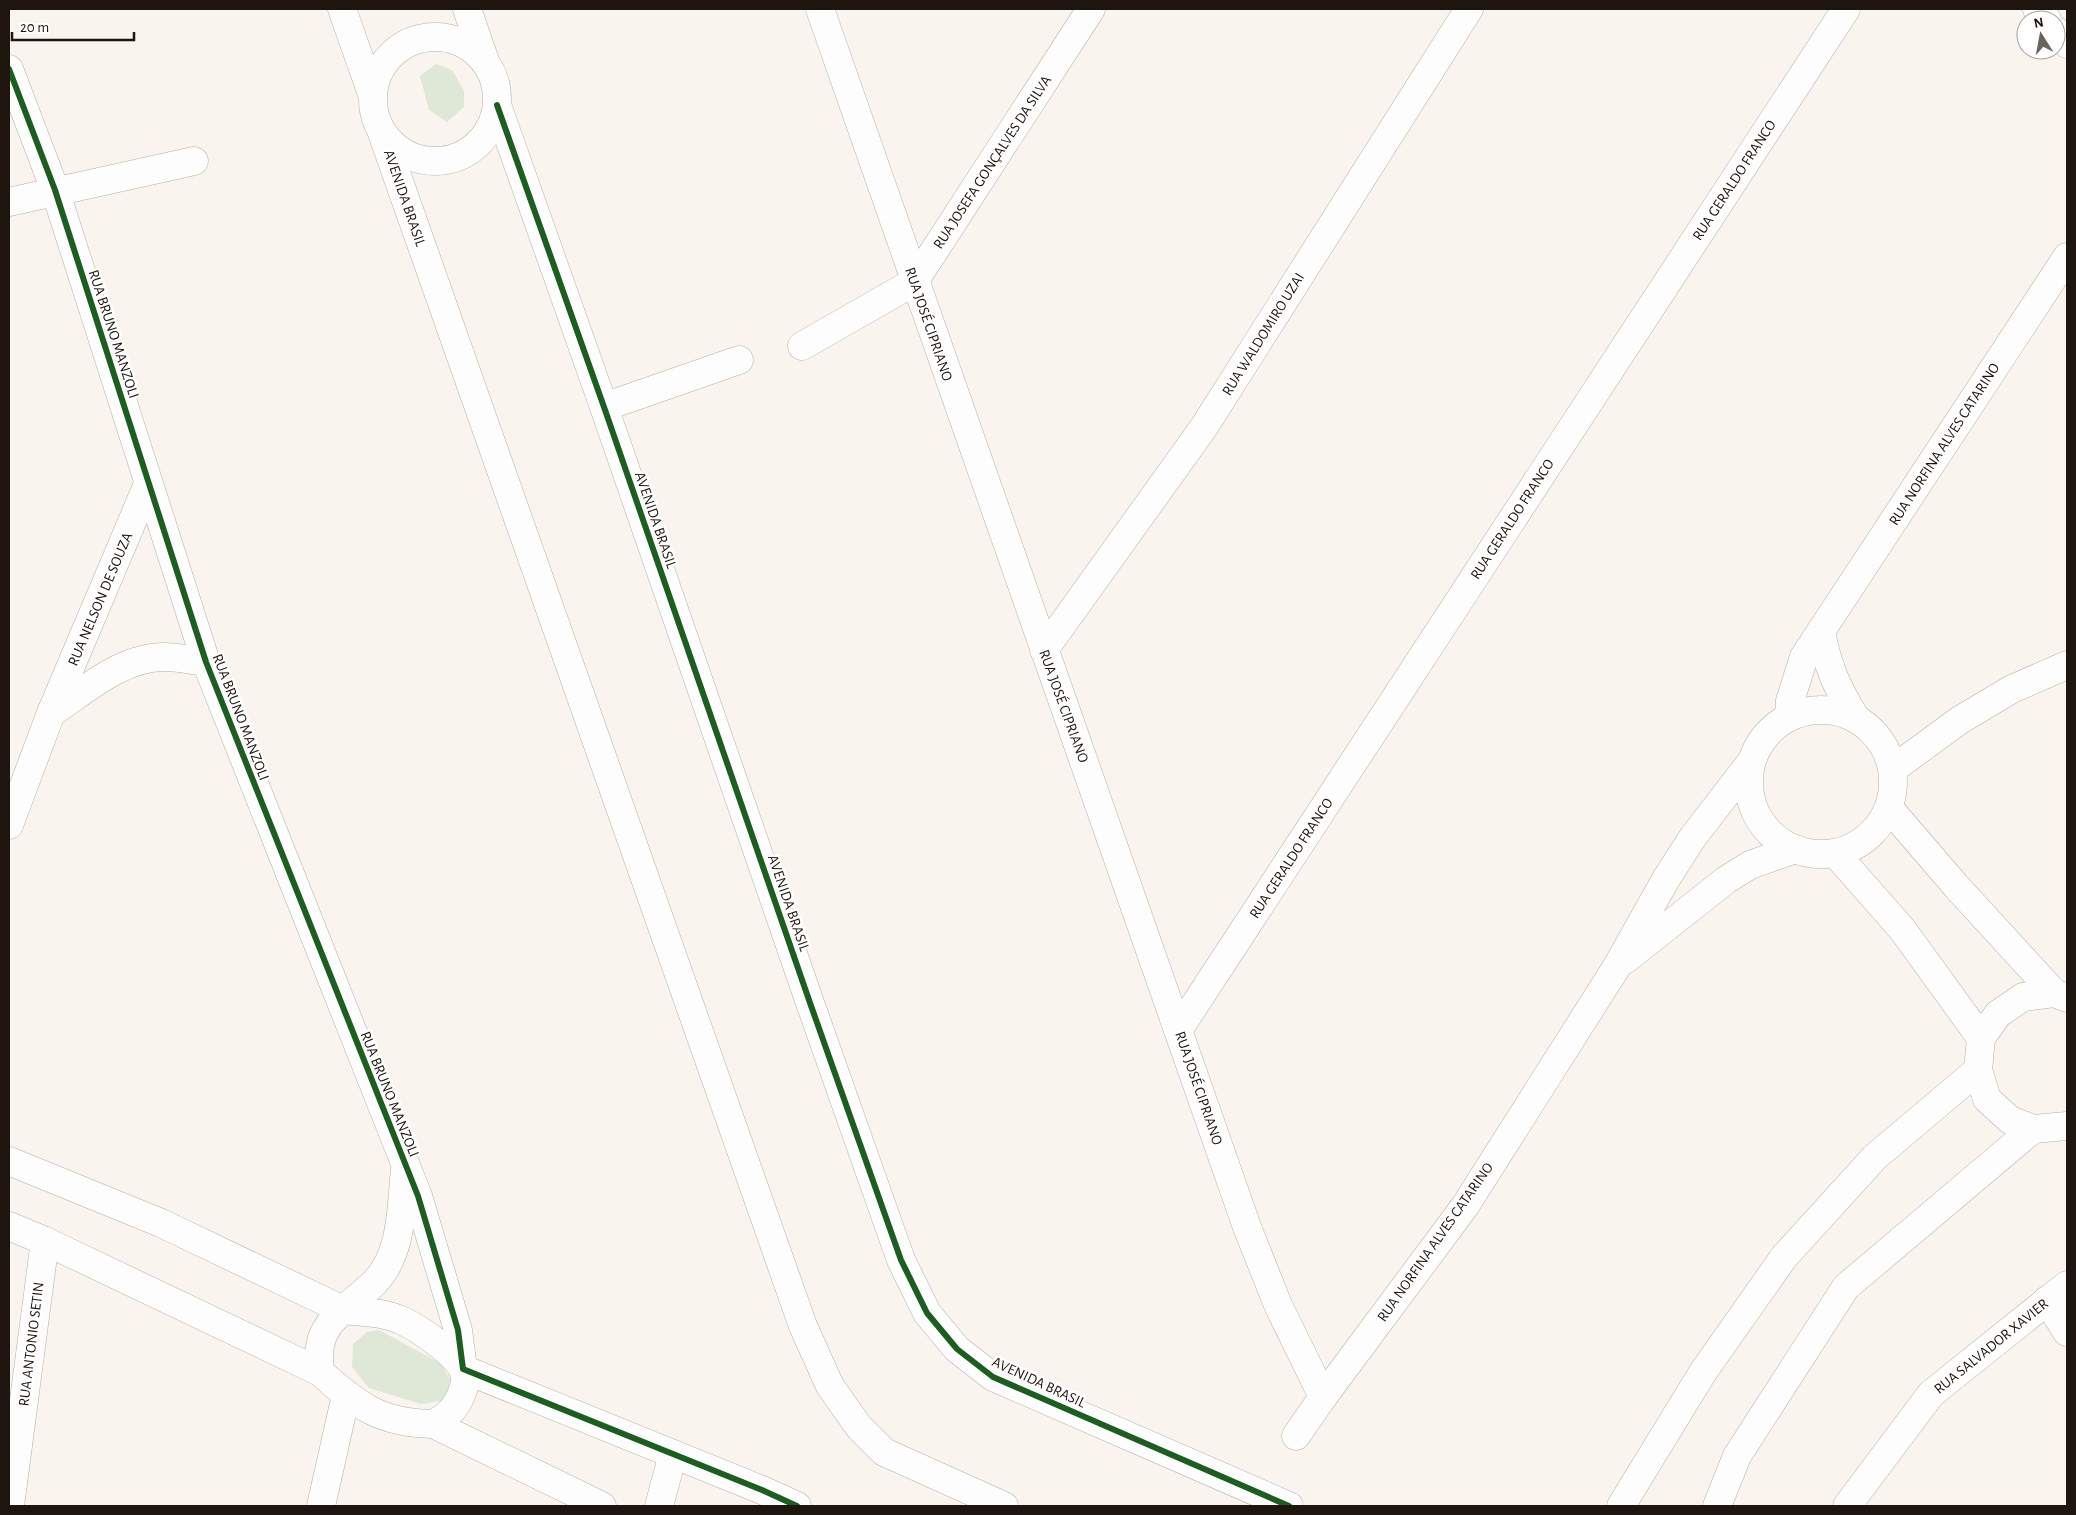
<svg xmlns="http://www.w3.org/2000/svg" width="2076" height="1515" viewBox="0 0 2076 1515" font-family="'Alegreya Sans',sans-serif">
  <rect width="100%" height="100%" fill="#faf4ef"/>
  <!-- green -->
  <g fill="#dfe8d6">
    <polygon points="436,64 452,70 464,91 464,107 447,122 429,110 420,76"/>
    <polygon points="379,1330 440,1363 450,1379 449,1391 441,1401 421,1404 369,1388 352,1367 353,1344 367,1332"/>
  </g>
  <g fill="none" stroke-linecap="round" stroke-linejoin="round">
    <defs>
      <g id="street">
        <polyline points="342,9 372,94"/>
        <polyline points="467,9 485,61"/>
        <polyline points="820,9 1247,1227 1278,1305 1323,1397"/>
        <polyline points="2037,9 2047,20"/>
        <polyline points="2056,31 2067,44"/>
        <circle cx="435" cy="99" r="62"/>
        <polyline points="9,69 55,190 206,662 418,1196 458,1330 463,1369 762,1490 797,1506"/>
        <polyline points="497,105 604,407 809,1000 901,1260 927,1313 957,1349 993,1377 1289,1506"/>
        <polyline points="382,133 803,1326 830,1386 859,1427 884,1452 1004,1506"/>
        <polyline points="9,202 194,161"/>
        <polyline points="802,346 914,282 1091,9"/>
        <polyline points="604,407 739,360"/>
        <path d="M 1821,631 C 1827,665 1837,688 1855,717"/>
        <polyline points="1044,650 1204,427 1469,9"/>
        <circle cx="1821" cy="782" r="72"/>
        <path d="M 51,713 C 85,691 121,657 164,657 C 178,657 192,660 206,662"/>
        <polyline points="1789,717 1790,701 1804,657 2067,257"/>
        <polyline points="1893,769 1960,720 2012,689 2067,665"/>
        <polyline points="1889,808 1956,886 2054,993"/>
        <polyline points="9,825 51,713 148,484"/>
        <polyline points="1835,853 1902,929 1981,1038"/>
        <polyline points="1625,960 1726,880 1750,865 1795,849"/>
        <polyline points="1179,1029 1846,9"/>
        <path d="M 9,1161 L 161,1223 L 343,1310 C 353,1301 365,1292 375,1282 C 403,1253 401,1206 405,1169"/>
        <polyline points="9,1226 45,1241 320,1372"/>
        <polyline points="2047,1300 2067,1332"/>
        <path d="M 343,1310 C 363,1312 384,1312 403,1321 C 420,1329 453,1352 462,1368 C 470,1381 459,1404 449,1413 C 445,1417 439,1421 433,1424 C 380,1423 358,1406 320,1372 C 317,1344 321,1329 343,1310 Z"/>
        <polyline points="433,1424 602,1506"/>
        <polyline points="1296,1436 1323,1397 1465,1206 1616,968 1666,879 1693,837 1751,762"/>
        <polyline points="10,1506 45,1241"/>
        <polyline points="321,1506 346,1395"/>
        <polyline points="659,1506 673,1454"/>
        <polyline points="1847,1506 1931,1394 2067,1285"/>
      </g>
      <g id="secondary">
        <polyline points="2067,998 2054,993 2023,997 1998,1014 1981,1038 1978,1070 1987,1099 2010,1120 2033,1129 2067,1126"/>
        <polyline points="1621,1506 1703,1372 1784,1257 1875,1157 1978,1070"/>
        <polyline points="1717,1506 1737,1456 1846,1287 2033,1129"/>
      </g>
    </defs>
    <!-- street casing -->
    <use href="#street" stroke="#b5aea8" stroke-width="29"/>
    <!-- secondary casing -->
    <use href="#secondary" stroke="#b5aea8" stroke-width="29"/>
    <!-- street -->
    <use href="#street" stroke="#fefdfd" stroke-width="28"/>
    <!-- secondary -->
    <use href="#secondary" stroke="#fefdfd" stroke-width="28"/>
    <defs>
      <g id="cycleway">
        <polyline points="9,69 55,190 206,662 418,1196 458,1330 463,1369 762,1490 797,1506"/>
        <polyline points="497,105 604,407 809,1000 901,1260 927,1313 957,1349 993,1377 1289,1506"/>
      </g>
    </defs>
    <!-- cycleway casing -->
    <use href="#cycleway" stroke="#fff" stroke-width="9"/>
    <!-- cycleway -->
    <use href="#cycleway" stroke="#1b5e20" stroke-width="6"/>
  </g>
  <g text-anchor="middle" stroke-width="5" stroke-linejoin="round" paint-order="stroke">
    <!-- street labels -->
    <g font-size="15" fill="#1e150e" stroke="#fff">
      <text transform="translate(992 162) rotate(-57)" y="5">RUA JOSEFA GONÇALVES DA SILVA</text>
      <text transform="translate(1734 180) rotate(-57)" y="5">RUA GERALDO FRANCO</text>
      <text transform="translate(405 198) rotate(71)" y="5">AVENIDA BRASIL</text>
      <text transform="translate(929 324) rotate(71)" y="5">RUA JOSÉ CIPRIANO</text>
      <text transform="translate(114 334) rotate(72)" y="5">RUA BRUNO MANZOLI</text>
      <text transform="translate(1263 334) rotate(-58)" y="5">RUA WALDOMIRO UZAI</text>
      <text transform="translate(1944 444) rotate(-57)" y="5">RUA NORFINA ALVES CATARINO</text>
      <text transform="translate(1512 519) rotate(-57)" y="5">RUA GERALDO FRANCO</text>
      <text transform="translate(656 520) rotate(71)" y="5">AVENIDA BRASIL</text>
      <text transform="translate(100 599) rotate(-67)" y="5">RUA NELSON DE SOUZA</text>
      <text transform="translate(1064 706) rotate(70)" y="5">RUA JOSÉ CIPRIANO</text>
      <text transform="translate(241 717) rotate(69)" y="5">RUA BRUNO MANZOLI</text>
      <text transform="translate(1291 858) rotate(-57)" y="5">RUA GERALDO FRANCO</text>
      <text transform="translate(789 903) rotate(71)" y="5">AVENIDA BRASIL</text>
      <text transform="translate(1199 1088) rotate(71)" y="5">RUA JOSÉ CIPRIANO</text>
      <text transform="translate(390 1094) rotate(68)" y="5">RUA BRUNO MANZOLI</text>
      <text transform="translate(1435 1242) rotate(-55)" y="5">RUA NORFINA ALVES CATARINO</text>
      <text transform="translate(31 1344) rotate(-83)" y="5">RUA ANTONIO SETIN</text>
      <text transform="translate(1991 1346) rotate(-39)" y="5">RUA SALVADOR XAVIER</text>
      <text transform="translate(1039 1382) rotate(25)" y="5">AVENIDA BRASIL</text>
    </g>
  </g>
  <!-- border -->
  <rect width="2076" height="1515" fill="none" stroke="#1e150e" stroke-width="20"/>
  <!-- north arrow -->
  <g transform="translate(2041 35) rotate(349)"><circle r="24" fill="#ffffff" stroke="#a5a19f"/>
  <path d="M0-4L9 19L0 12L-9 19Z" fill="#6b635d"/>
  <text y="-8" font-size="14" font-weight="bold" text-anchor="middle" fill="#1e150e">N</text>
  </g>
  <!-- scale -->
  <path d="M12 32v8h122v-8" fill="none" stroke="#1e150e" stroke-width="2.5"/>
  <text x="20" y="32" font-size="15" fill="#1e150e" stroke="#ffffff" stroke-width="4" paint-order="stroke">20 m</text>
</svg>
